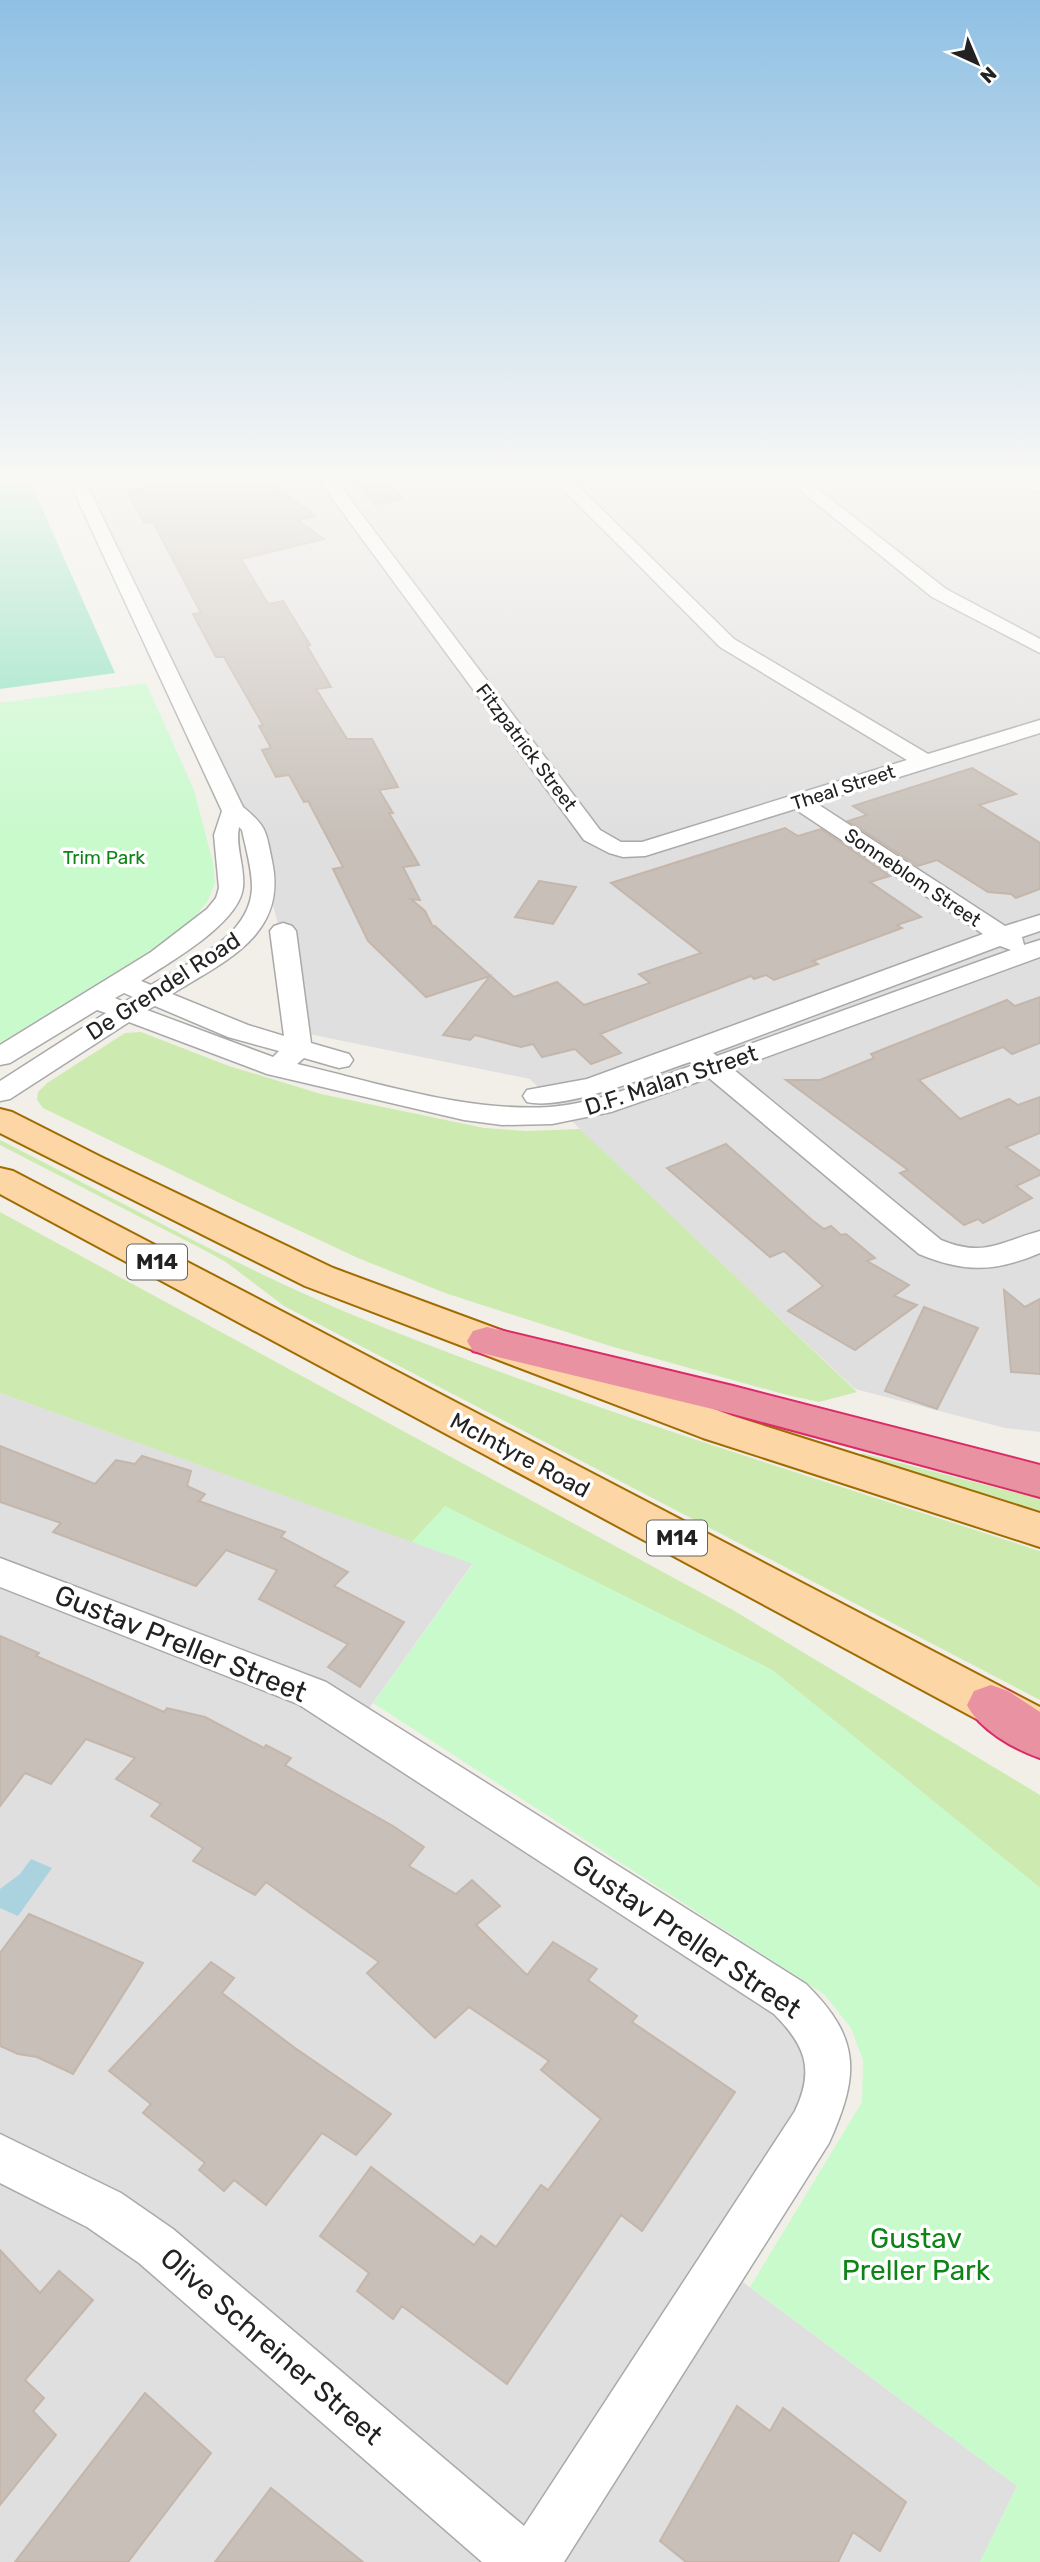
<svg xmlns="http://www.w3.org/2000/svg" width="1040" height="2562" viewBox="0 0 1040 2562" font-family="Rubik,sans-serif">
  <rect width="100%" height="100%" fill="#f2efe9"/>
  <!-- residential -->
  <g fill="#e0dfdf">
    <polygon points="76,479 1040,479 1040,1432 1005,1428 855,1389 616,1165 530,1079 294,1031 280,931 267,884"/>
    <polygon points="0,1393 473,1563 360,1721 791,1997 829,2054 728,2271 1017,2486 980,2562 0,2562"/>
  </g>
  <!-- grass -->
  <g fill="#cdebb0">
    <polygon points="141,1032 229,1066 321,1094 484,1128 526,1131 580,1129 857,1392 819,1402 787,1395 610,1346 445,1293 358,1258 242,1204 43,1108 37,1100 38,1092 47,1083 125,1033"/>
    <path d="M 0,1140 C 115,1198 229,1263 348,1313 C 574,1406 808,1475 1040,1551 L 1040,1700 L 284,1306 L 226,1262 L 204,1250 L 0,1145 Z"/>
    <polygon points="0,1212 733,1610 1040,1795 1040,1888 772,1670 445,1507 412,1542 0,1393"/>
    <polygon points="862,1453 1040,1499 1040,1515 860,1458"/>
  </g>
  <!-- park -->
  <g fill="#c8facc">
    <polygon points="146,683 194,790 213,863 215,883 207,902 189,924 167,941 0,1043 0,703"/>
    <polygon points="445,1506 772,1670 1040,1888 1040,2562 980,2562 1017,2486 750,2287 862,2102 863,2060 851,2028 824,1994 373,1703 473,1564 412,1542"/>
  </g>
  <!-- pitch -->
  <polygon fill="#88e0be" points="0,479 29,479 115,673 0,689"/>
  <!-- water -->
  <polygon fill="#aad3df" points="31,1859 52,1868 18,1916 0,1908 0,1889 20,1874"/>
  <!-- building -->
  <g fill="#c7bfb8" stroke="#c4b6ab" stroke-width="2">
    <polygon points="211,479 263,479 316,516 298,520 324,539 241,559 268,604 283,601 310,645 307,646 331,687 316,689 347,739 372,739 398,787 379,790 393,813 389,813 419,865 403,867 420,900 411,899 425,911 433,927 435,926 514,997 557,982 584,1005 650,983 639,974 701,953 611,883 785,828 798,836 821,829 890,876 870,882 921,917 897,925 902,928 813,961 818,964 774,980 766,975 754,979 751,976 600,1034 621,1053 591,1064 575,1049 542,1057 533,1044 521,1047 475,1035 470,1040 443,1035 490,976 426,997 368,941 333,869 343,867 308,801 304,802 289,775 276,777 262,750 271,748 259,726 263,725 224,657 216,657 193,614 201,613 162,539 153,522 144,523 127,490"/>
    <polygon points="355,479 385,479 403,499 375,505"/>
    <polygon points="972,768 1016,794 979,805 1040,843 1040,889 1016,898 1011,894 988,892 937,860 918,866 848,821 867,815 853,806"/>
    <polygon points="539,881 576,887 553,924 515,917"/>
    <polygon points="1040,997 1040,1043 1012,1054 1003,1047 919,1080 960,1119 1009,1099 1018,1105 1040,1097 1040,1133 1006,1147 1040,1171 1040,1175 1016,1186 1032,1198 983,1223 978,1219 964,1225 900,1173 908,1170 786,1080 820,1080 874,1058 871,1054 1007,1000 1015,1006"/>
    <polygon points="726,1144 812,1220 824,1229 831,1226 841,1235 846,1234 875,1258 867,1261 909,1285 894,1296 917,1305 855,1350 788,1311 823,1286 784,1251 770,1257 667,1168"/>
    <polygon points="1004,1290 1025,1307 1040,1299 1040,1374 1011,1372"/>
    <polygon points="924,1307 978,1328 937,1409 885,1391"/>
    <polygon points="0,1446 95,1484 116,1460 135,1464 142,1456 191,1471 187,1486 205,1494 199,1501 285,1532 281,1537 348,1572 334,1586 404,1622 360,1687 328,1667 348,1644 259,1599 277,1570 226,1550 196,1586 53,1532 61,1523 0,1502"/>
    <polygon points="0,1636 39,1653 36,1656 164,1712 167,1708 205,1717 264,1748 266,1745 291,1758 285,1765 393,1826 424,1847 409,1866 456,1894 472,1880 500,1906 476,1925 527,1975 553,1942 597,1969 588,1980 637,2016 632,2022 735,2092 642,2231 621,2215 507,2384 402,2306 393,2319 357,2291 369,2273 320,2236 371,2167 474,2245 481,2236 496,2247 541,2185 548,2190 601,2119 541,2070 549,2061 469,2007 435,2038 367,1973 379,1962 266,1882 255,1895 193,1861 203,1848 151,1816 161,1804 116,1779 135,1758 86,1739 51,1784 25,1773 0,1806"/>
    <polygon points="29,1914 143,1963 73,2074 37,2057 18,2054 0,2046 0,1953"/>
    <polygon points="211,1962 234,1978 222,1993 295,2048 391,2114 356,2155 322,2133 266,2205 234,2180 224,2191 199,2170 205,2163 143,2113 151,2104 109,2071"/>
    <polygon points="0,2250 40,2293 59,2271 93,2300 25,2380 44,2398 33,2411 56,2435 0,2505"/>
    <polygon points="145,2393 211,2453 128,2562 15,2562"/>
    <polygon points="737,2406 770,2431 783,2408 906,2502 880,2551 853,2532 838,2562 686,2562 660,2541"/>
    <polygon points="271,2488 363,2562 215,2562"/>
  </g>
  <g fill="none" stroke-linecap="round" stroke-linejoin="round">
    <defs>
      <g id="street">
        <path d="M 68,479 L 84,479 L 243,807 C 267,827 266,831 272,861 C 288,935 225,961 172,994 L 248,1025 L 284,1036 L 270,931 L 274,926 L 283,923 L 292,926 L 296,931 L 311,1043 L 349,1054 L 353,1060 L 349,1066 L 339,1068 L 304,1058 L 297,1064 C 379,1083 465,1112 550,1107 C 600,1103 647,1081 694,1065 L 690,1062 C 652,1075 564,1111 527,1102 L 523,1096 L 527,1090 L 587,1079 L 983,934 L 795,809 L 645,856 L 623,857 L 609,853 L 584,840 L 318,479 L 335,479 L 600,830 L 621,842 L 642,842 L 907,760 L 720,647 L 553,479 L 571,479 L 734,639 L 928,754 L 1040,720 L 1040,733 L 816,803 L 1005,926 L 1040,915 L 1040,931 L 1022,937 L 1024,945 L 1040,940 L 1040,957 L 733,1069 L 941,1240 C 984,1258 1000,1242 1040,1231 L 1040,1253 C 995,1272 965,1273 919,1254 L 709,1078 L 611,1112 L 552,1124 L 502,1125 L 464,1120 L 267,1074 L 129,1022 L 10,1099 L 0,1101 L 0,1081 L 106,1013 L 97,1010 L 10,1063 L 0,1065 L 0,1045 L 151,952 L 207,909 L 216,898 L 219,888 L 214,835 L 222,811 ZM 239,827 L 242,830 C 246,849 252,869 252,888 C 250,938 187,963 151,985 L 141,981 C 170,962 240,923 243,887 C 245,866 235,847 239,827 ZM 1000,946 L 1011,950 L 717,1056 L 713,1053 ZM 124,993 L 133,997 L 124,1002 L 115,998 ZM 155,1006 L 228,1037 L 279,1051 L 273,1057 L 147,1010 Z"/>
        <polygon points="786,479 805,479 946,589 1040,639 1040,653 932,597"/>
        <polygon points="1021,479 1040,479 1040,492 1034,491"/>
        <path d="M 0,1558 L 326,1682 L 806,1984 C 862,2039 859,2076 829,2143 L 564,2562 L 482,2562 L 139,2263 L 87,2227 L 0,2183 L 0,2134 L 121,2193 L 173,2229 L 524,2526 L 795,2111 C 815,2069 805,2045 774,2014 L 298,1704 L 0,1587 Z"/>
      </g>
      <g id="primary">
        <polygon points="0,1109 12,1112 101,1157 333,1268 733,1416 1040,1513 1040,1547 703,1438 305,1286 0,1133"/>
        <polygon points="0,1168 13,1171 1040,1707 1040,1750 1023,1744 0,1194"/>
      </g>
      <g id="highway">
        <polygon points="487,1327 733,1386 1040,1465 1040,1497 733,1414 473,1351 467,1341 473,1331"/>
        <path d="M 991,1685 L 1008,1691 L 1040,1712 L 1040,1758 C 1014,1749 980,1730 967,1705 L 974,1691 Z"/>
      </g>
    </defs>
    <!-- street casing -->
    <use href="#street" stroke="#a9a9a9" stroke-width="3"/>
    <!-- primary casing -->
    <use href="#primary" stroke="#a06b00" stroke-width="4"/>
    <!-- highway casing -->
    <use href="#highway" stroke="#dc2a67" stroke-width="4"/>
    <!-- street -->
    <use href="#street" fill="#fff" fill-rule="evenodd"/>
    <!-- primary -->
    <use href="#primary" fill="#fcd6a4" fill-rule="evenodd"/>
    <!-- highway -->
    <use href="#highway" fill="#e892a2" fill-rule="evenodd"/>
  </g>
  <!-- sky -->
  <linearGradient id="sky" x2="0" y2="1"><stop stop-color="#8fc0e4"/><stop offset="0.57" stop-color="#f9f8f5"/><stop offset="1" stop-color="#f9f8f5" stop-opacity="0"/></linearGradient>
  <rect width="1040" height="838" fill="url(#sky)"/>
  <g text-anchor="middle" stroke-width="7" stroke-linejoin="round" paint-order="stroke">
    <!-- far-street labels -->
    <g font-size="19" fill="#222" stroke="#fff">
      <text transform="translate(527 747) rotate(53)" y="7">Fitzpatrick Street</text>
      <text transform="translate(843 787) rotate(-18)" y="7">Theal Street</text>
      <text transform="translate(913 877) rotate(34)" y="7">Sonneblom Street</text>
    </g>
    <!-- far-park labels -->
    <g font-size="19" fill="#0c8416" stroke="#fff">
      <text x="104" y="864">Trim Park</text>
    </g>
    <!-- shield labels -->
    <g fill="#fff" stroke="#646464" stroke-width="2">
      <rect x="127" y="1244.5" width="60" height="35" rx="5"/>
      <rect x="647" y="1520.5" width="60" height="35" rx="5"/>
    </g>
    <g font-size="21" font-weight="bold" fill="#222">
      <text x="157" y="1269">M14</text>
      <text x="677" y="1545">M14</text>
    </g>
    <!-- street labels -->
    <g font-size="23" fill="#222" stroke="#fff">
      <text transform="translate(163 986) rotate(-33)" y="8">De Grendel Road</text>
      <text transform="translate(671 1080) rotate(-18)" y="8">D.F. Malan Street</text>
      <text transform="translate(520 1455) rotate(28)" y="8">McIntyre Road</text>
    </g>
    <!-- near-street labels -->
    <g font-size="28" fill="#222" stroke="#fff">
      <text transform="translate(181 1643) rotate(22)" y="10">Gustav Preller Street</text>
      <text transform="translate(687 1936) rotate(34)" y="10">Gustav Preller Street</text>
      <text transform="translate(272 2346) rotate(41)" y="10">Olive Schreiner Street</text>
    </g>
    <!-- near-park labels -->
    <g font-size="28" fill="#0c8416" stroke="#fff">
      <text x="916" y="2248">Gustav<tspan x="916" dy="32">Preller Park</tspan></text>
    </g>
  </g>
  <!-- north arrow -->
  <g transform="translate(977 63) rotate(136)" stroke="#ffffff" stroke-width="5" paint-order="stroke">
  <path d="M0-5L12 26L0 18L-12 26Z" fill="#222222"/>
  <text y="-10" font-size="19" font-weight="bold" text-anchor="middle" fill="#222222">N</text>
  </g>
</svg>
